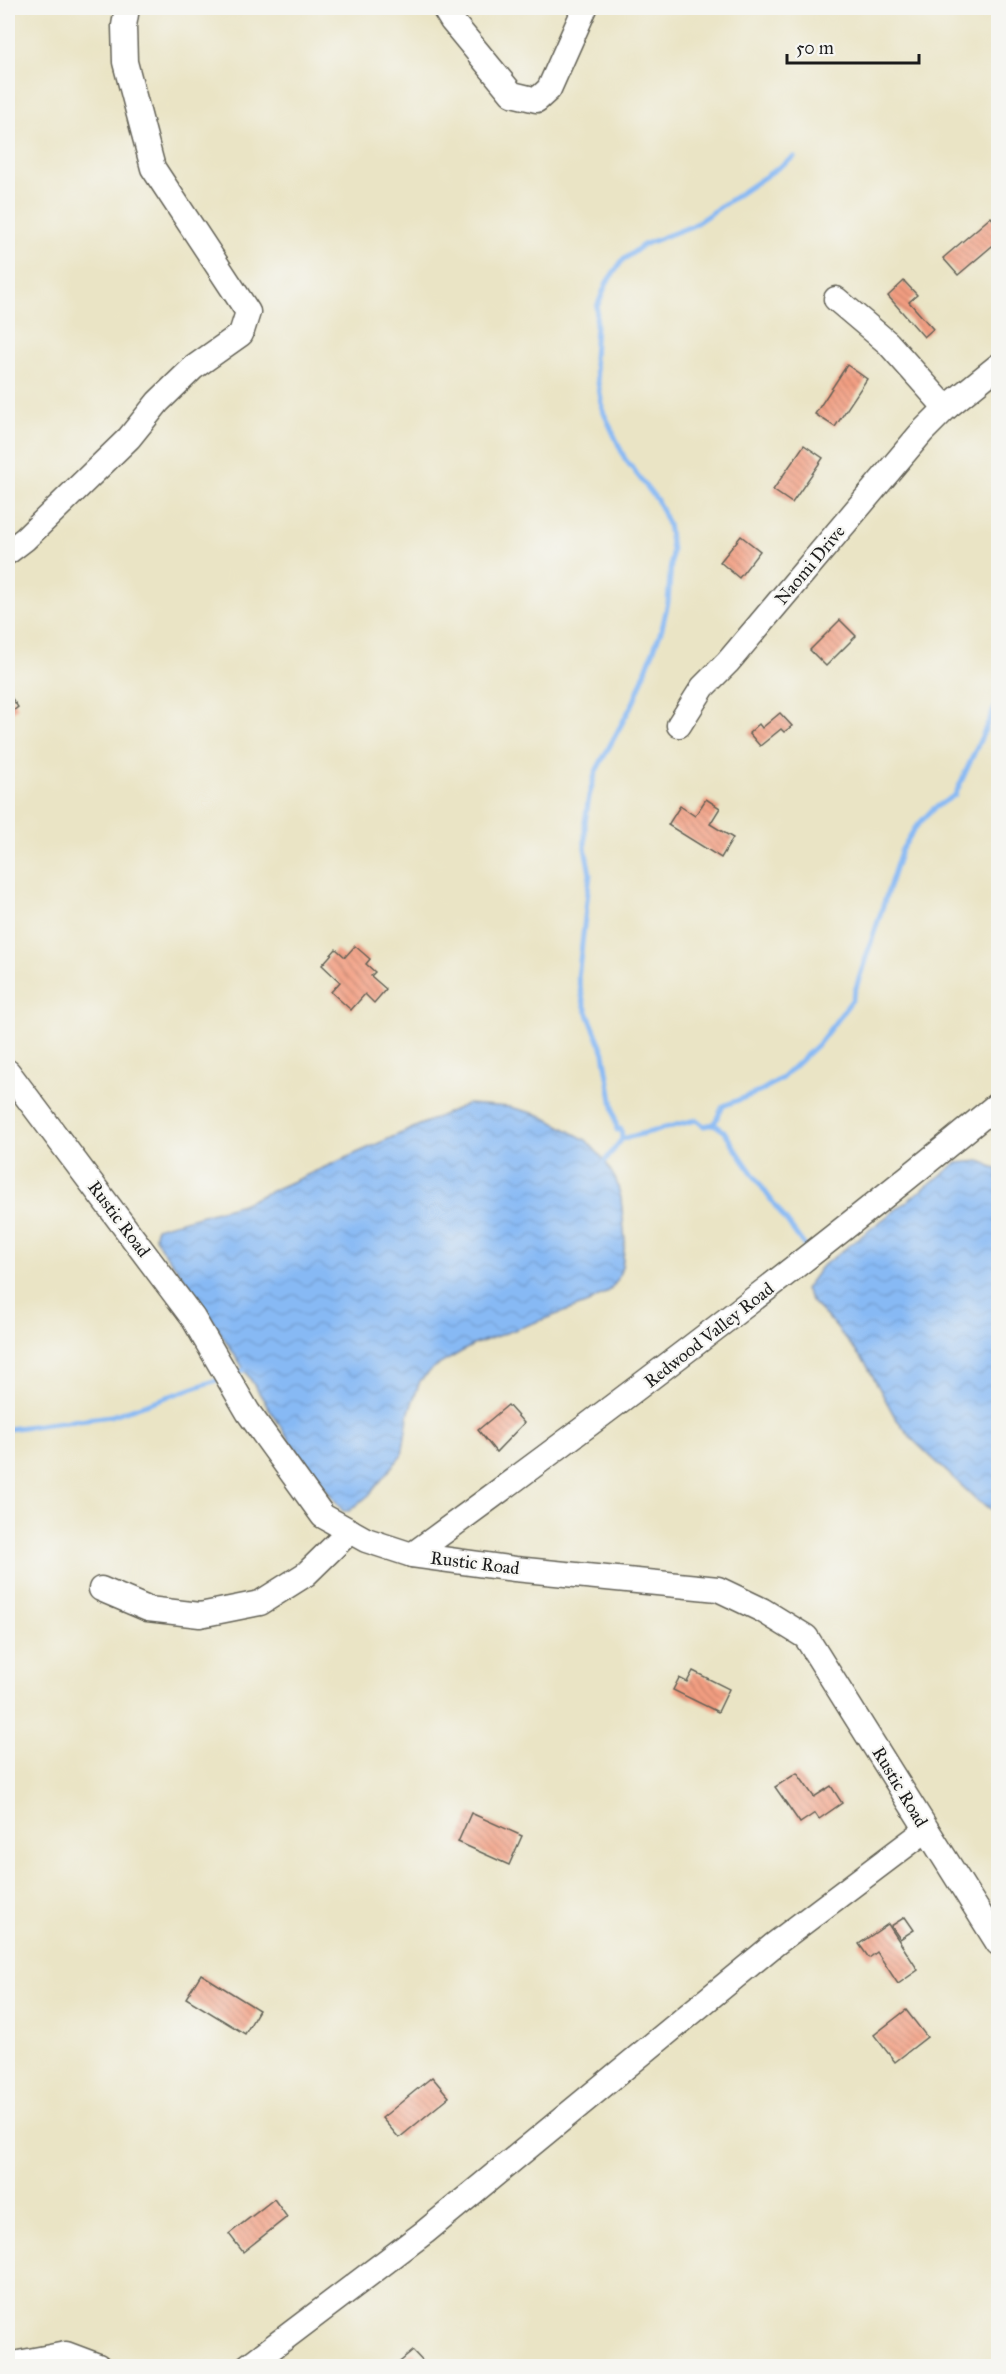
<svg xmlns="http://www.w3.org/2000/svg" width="1006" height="2374" viewBox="0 0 1006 2374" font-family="'IM FELL Great Primer',serif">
  <defs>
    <pattern id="water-waves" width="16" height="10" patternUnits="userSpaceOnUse" patternTransform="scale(1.5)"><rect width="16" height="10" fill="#87b9f4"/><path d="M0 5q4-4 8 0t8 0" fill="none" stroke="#749ed1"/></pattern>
    <pattern id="building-back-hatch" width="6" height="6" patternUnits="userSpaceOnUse" patternTransform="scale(1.5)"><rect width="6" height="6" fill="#f39e81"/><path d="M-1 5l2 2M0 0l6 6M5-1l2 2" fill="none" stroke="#c48069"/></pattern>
  </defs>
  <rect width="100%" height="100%" fill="#f6f6f2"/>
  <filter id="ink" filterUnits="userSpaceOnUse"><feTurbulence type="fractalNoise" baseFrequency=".0167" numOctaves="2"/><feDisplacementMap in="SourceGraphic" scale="12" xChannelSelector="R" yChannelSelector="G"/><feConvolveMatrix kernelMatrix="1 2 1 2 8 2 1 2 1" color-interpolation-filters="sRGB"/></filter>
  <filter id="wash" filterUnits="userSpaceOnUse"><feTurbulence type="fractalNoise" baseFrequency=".008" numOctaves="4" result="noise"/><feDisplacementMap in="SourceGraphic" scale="24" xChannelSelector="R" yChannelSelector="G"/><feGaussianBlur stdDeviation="1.35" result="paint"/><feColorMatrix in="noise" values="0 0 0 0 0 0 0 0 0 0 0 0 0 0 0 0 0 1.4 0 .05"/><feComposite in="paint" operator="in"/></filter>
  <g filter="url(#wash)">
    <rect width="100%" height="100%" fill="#eae4c5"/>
    <!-- water -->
    <g fill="url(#water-waves)" stroke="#526a88" stroke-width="1.5">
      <polygon points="467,1104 510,1107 540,1115 586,1140 605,1161 616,1180 621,1198 625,1241 622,1267 617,1281 609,1291 588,1303 473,1345 433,1368 420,1381 409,1412 402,1455 369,1495 349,1511 343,1511 292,1444 191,1287 163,1251 155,1237 156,1228 242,1204"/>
      <polygon points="981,1161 998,1170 998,1514 978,1501 913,1440 895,1417 866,1364 831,1321 812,1302 805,1289 821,1267 957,1163"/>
    </g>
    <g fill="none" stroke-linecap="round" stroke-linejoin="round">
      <!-- stream -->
      <g stroke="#87b9f4" stroke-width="5">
        <polyline points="714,1124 723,1106 759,1092 782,1078 820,1042 852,1000 901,851 915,828 933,809 955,795 998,701"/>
        <polyline points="622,1139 621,1129 617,1130 604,1053 584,1004 578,978 590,874 585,848 585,822 589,796 596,771 634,701 662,628 668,602 672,550 668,524 657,500 625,459 603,411 594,359 597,307 607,282 622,261 643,245 692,226 794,157"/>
        <path d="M 605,1161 L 622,1139 L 696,1120 L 704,1126 L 714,1124 L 724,1131 C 750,1172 778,1210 807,1249"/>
        <polyline points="232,1375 244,1370"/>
        <polyline points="8,1429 111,1416 220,1379"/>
      </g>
    </g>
    <g id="blocks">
      <!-- building -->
      <g fill="url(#building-back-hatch)">
        <polygon points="991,217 998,226 998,241 958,275 943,258"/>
        <polygon points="904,281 917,295 909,302 933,329 924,337 888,296"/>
        <polygon points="847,365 867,379 835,427 815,414"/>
        <polygon points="804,445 823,458 792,503 773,490"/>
        <polygon points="741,536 760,551 739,578 720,562"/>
        <polygon points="840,620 856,636 826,666 810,650"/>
        <polygon points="8,693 18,707 8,715"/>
        <polygon points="780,713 792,726 784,732 781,729 760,746 749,733 759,724 762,728"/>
        <polygon points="706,799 720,808 710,824 733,838 721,858 668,825 680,806 695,816"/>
        <polygon points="355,946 370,959 366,964 375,972 371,976 386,989 374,1003 365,994 351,1010 331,992 340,982 322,965 336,949 345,957"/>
        <polygon points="508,1405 524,1423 496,1452 478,1430"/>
        <polygon points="693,1671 729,1689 718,1712 673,1690 679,1678 687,1682"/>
        <polygon points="797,1773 814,1797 831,1786 842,1803 819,1819 815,1813 800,1823 775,1787"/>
        <polygon points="471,1813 522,1836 509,1865 458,1842"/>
        <polygon points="905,1917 914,1930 900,1939 891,1926"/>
        <polygon points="888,1924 918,1970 898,1984 877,1952 869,1958 859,1944"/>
        <polygon points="201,1974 259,2010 245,2034 186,1998"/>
        <polygon points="906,2010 927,2037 895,2062 874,2035"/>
        <polygon points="432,2077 449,2097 399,2138 382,2118"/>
        <polygon points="274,2199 287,2217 243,2252 229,2234"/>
        <polygon points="413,2351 427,2366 395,2366"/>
      </g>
    </g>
  </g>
  <g filter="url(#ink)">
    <use href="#blocks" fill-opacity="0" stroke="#646257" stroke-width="1.5"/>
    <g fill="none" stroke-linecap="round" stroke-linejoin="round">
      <defs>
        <g id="minor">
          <polyline points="444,8 452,21 512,94 537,100 549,89 585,8"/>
          <polyline points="836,299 888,343 946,408"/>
          <polyline points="8,552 25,539 129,438 158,402 193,368 241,334 248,312 153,168 125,62 124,26 127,8"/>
          <polyline points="679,725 703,687 728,662 922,432 946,408 998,366"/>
          <polyline points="8,1072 193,1318 248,1412 323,1516 366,1540 412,1555 515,1569 718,1589 762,1610 806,1637 998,1943"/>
          <path d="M 412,1555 C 611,1410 808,1261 998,1104"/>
          <polyline points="101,1589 148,1609 200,1615 260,1603 306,1574 350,1531"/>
          <polyline points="8,2365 66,2354 98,2366"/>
          <polyline points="248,2366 425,2232 775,1944 926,1830"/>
        </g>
      </defs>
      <!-- minor casing -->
      <use href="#minor" stroke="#646257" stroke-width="27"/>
      <!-- minor -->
      <use href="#minor" stroke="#fff" stroke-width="24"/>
    </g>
  </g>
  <g text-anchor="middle" stroke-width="4.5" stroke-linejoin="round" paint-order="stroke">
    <!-- street labels -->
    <g font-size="18" fill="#1c1c1c" stroke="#f6f6f2">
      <text transform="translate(810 565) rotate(-50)" y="6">Naomi Drive</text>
      <text transform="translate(119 1219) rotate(53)" y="6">Rustic Road</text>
      <text transform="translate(709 1335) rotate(-38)" y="6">Redwood Valley Road</text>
      <text transform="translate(475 1563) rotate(7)" y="6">Rustic Road</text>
      <text transform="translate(900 1787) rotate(59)" y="6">Rustic Road</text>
    </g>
  </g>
  <!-- margin -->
  <rect width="1006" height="2374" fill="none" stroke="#f6f6f2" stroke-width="30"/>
  <!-- scale -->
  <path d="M787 54v9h132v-9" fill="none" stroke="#1c1c1c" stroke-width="3"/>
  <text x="796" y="54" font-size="18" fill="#1c1c1c" stroke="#f6f6f2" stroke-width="4.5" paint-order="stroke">50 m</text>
</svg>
